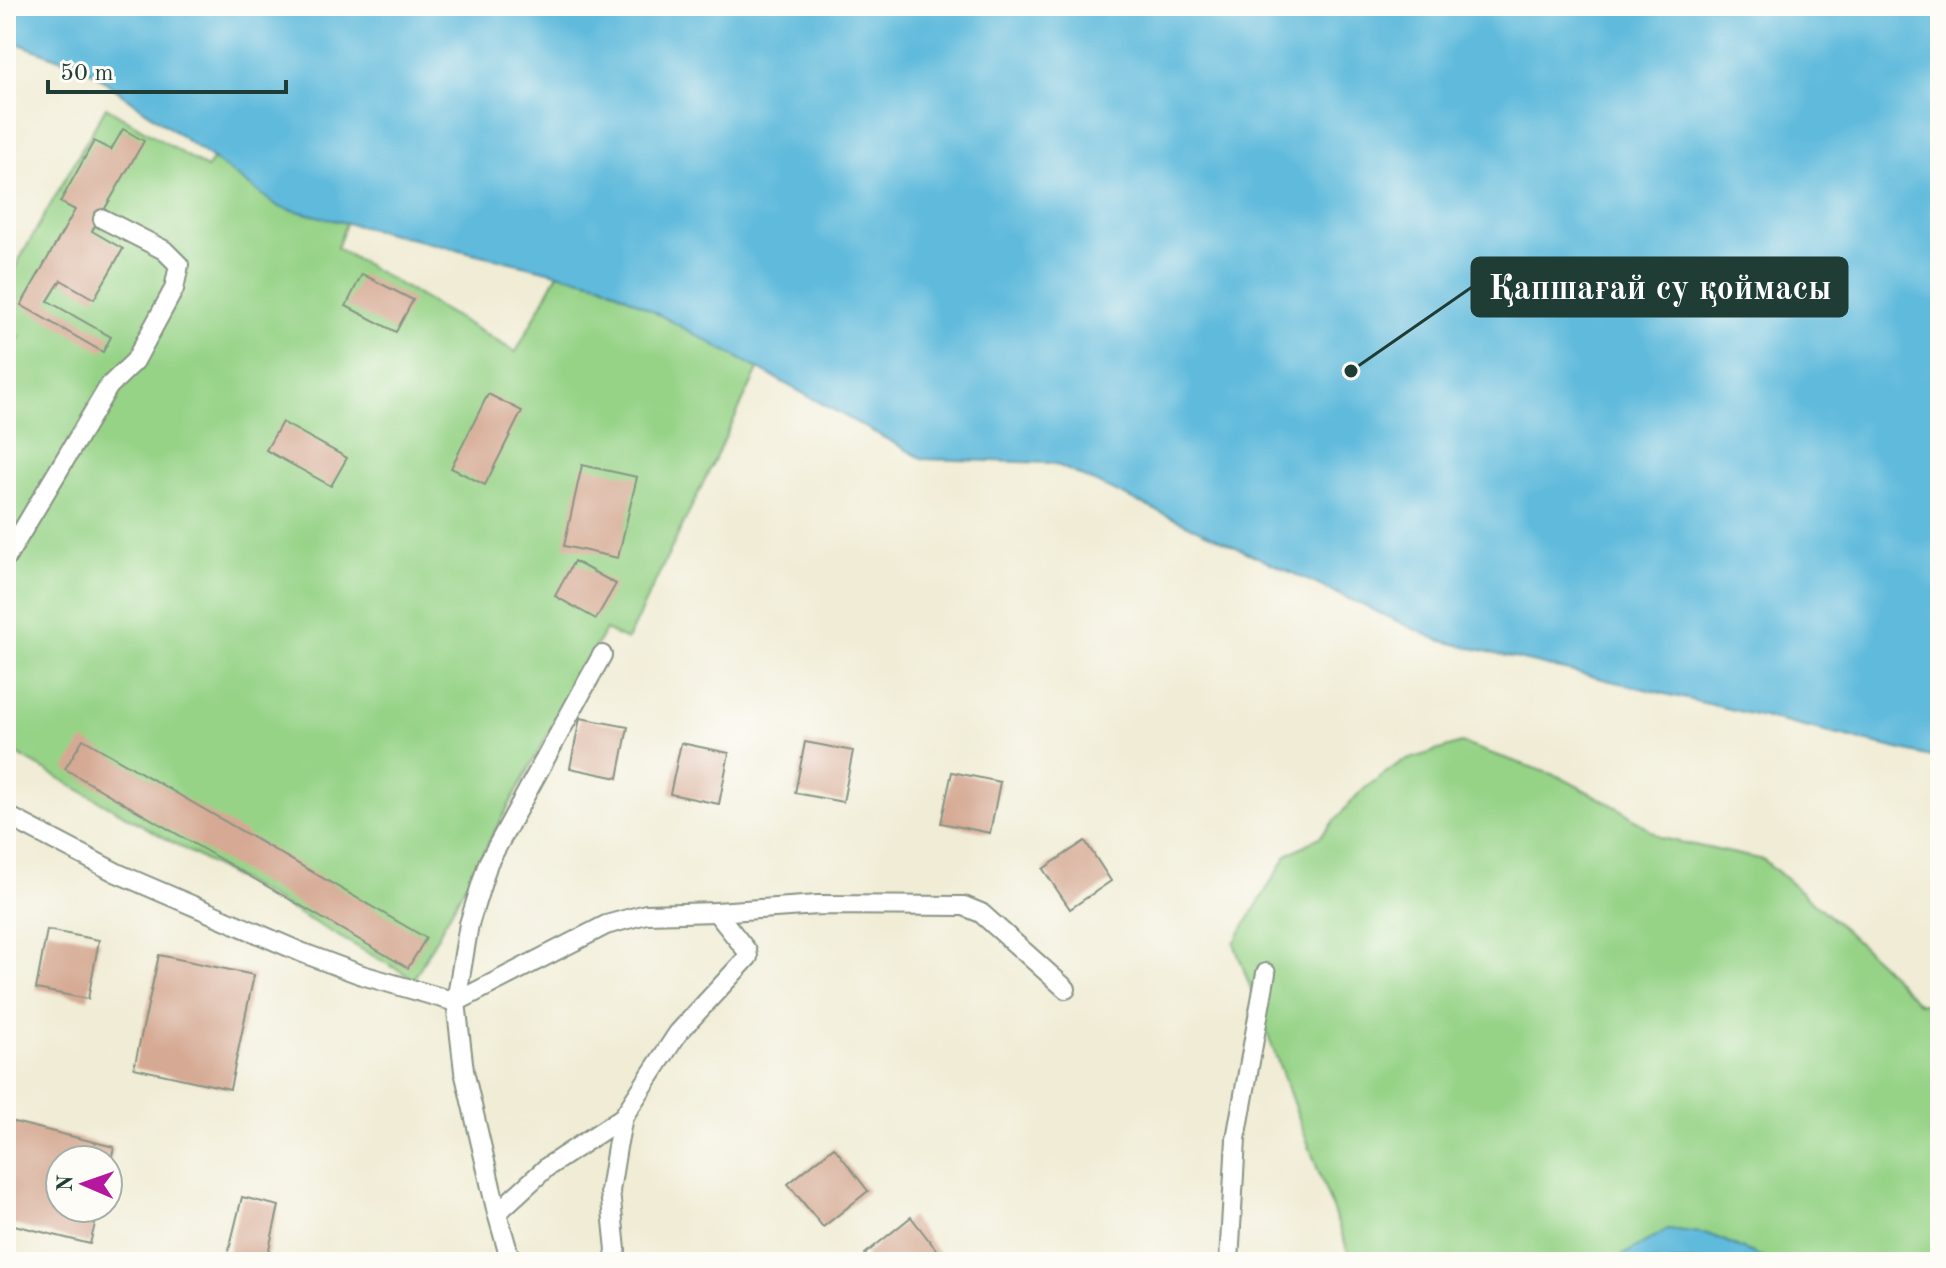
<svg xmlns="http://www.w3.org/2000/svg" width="1946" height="1268" viewBox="0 0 1946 1268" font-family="'Old Standard TT',serif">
  <rect width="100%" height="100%" fill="#fdfcf7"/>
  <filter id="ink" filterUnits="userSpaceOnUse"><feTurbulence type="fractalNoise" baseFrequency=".0125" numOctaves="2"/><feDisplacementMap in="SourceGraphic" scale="16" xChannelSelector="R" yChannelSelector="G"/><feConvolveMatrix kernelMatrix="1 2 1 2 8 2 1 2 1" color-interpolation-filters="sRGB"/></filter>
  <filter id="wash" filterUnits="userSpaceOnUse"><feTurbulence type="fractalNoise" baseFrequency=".006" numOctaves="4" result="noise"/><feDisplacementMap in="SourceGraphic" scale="32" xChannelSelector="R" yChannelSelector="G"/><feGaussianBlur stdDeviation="1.8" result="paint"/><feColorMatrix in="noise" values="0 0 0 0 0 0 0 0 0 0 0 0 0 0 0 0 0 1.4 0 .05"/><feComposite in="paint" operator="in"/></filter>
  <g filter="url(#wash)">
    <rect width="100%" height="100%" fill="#f0ecd5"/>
    <!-- green -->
    <g fill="#96d387" stroke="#5a885e" stroke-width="2">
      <polygon points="106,107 207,168 220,146 348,218 337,248 516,352 579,234 789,306 627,640 605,630 414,979 6,748 6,362 20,337 6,327 6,283"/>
      <polygon points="1461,743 1560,777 1622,810 1661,838 1764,860 1836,922 1881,964 1918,1003 1940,1005 1940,1262 1352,1262 1234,943 1288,854 1320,837 1361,791 1401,762"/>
    </g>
    <!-- water -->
    <g fill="#5ebadc" stroke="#3e7c88" stroke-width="2">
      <polygon points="6,6 1940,6 1940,759 1438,640 1053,463 923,459 603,284 279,207 89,70 6,39"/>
      <polygon points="1668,1229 1709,1234 1774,1262 1616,1262 1618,1258"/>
    </g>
    <g id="blocks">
      <!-- building -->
      <g fill="#d5a993">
        <polygon points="123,129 144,141 92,231 123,249 94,299 61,280 48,301 111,337 103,352 21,305 75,210 60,202 94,141 111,150"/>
        <polygon points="362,274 413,300 396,332 346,306"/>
        <polygon points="488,394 522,411 485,485 451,468"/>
        <polygon points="282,422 347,458 331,486 266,450"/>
        <polygon points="582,465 637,477 618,558 564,546"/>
        <polygon points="574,561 616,584 596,619 555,596"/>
        <polygon points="580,718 628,727 618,778 570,768"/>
        <polygon points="83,739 426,938 408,968 65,769"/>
        <polygon points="805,742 853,751 843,802 795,793"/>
        <polygon points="681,743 729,753 719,804 670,794"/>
        <polygon points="952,772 1000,782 990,833 941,823"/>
        <polygon points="1085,841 1111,881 1070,909 1043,869"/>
        <polygon points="47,930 99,940 88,999 36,989"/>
        <polygon points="159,955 254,975 230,1089 134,1068"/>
        <polygon points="6,1120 114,1147 109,1168 108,1160 60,1160 60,1208 99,1208 90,1244 6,1223"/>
        <polygon points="834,1147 868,1191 823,1227 788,1184"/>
        <polygon points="242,1197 279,1206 266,1262 226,1262"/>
        <polygon points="911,1217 945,1261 871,1262 865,1254"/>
      </g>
    </g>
  </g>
  <g filter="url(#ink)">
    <use href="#blocks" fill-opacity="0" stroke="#889484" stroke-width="2"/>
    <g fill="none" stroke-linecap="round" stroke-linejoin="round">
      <defs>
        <g id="lane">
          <polyline points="6,558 109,386 135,361 174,289 179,265 164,250 103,219"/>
          <polyline points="6,815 117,873 303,953 362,975 456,1002 464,1071 497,1213 511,1262"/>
          <polyline points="456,1002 606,925 646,914 716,912 818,905 964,906 981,913 1066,989"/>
          <polyline points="456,1002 469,924 488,863 602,655"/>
          <polyline points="497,1213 547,1167 623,1117"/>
          <polyline points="614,1262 616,1250 610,1191 617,1147 623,1117 678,1033 748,957 747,951 716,912"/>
          <polyline points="1229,1262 1236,1139 1266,973"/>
        </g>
      </defs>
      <!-- lane casing -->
      <use href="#lane" stroke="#889484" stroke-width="22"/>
      <!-- lane -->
      <use href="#lane" stroke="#fff" stroke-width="18"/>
    </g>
  </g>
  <!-- callouts -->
  <path fill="none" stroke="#1f3d34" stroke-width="3" d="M1351 371L1472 287"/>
  <circle fill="#1f3d34" stroke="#fdfcf7" stroke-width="3" cx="1351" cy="371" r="8"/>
  <rect fill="#1f3d34" stroke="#1f3d34" stroke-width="3" x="1472" y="258" width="375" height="58" rx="8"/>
  <g font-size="34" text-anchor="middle" font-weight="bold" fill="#fff">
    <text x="1660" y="299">Қапшағай су қоймасы</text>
  </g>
  <!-- margin -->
  <rect width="1946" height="1268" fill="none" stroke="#fdfcf7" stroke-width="32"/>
  <!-- north arrow -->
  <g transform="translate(84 1184) rotate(272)"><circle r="38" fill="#fdfcf7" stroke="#a4b0a9" stroke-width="2"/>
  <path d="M0-6L14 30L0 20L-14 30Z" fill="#b5179e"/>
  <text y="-12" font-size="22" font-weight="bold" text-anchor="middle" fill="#1f3d34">N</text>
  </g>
  <!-- scale -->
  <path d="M48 80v12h238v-12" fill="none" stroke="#1f3d34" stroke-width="4"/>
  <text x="60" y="80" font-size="24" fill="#1f3d34" stroke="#fdfcf7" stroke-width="6" paint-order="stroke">50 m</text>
</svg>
